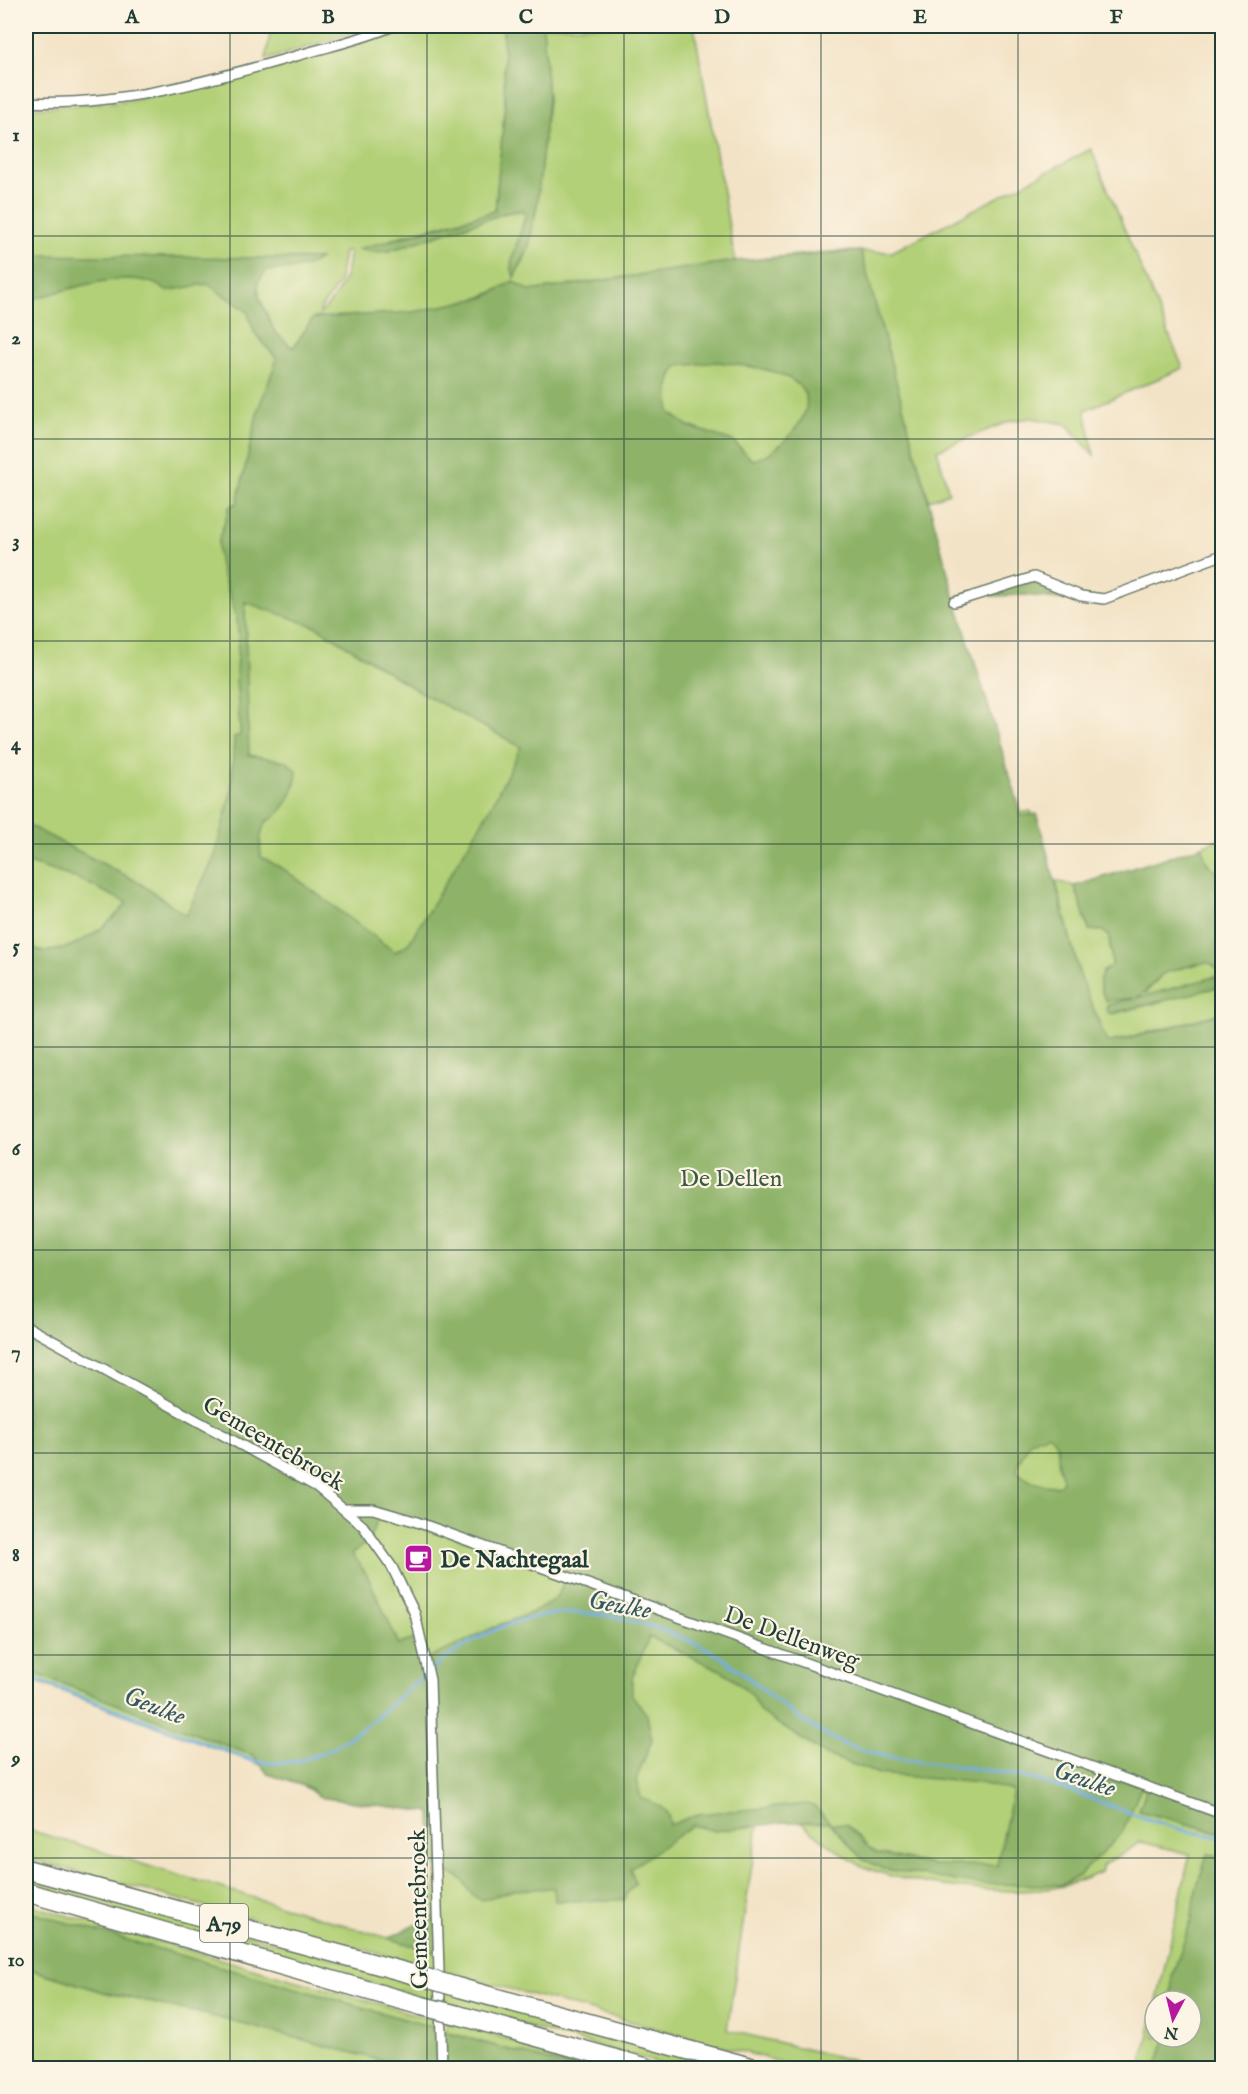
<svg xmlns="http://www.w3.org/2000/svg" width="1248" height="2094" viewBox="0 0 1248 2094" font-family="'IM FELL English',serif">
  <rect width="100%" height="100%" fill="#fcf5e5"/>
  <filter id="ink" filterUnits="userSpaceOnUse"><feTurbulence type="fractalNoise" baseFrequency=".0167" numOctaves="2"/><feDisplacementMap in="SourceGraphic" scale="12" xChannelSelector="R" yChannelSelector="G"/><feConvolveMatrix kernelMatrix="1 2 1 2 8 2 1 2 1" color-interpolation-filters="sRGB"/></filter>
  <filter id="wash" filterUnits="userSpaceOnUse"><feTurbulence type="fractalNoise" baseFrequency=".008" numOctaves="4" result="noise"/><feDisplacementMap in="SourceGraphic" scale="24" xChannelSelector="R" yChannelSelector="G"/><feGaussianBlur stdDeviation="1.35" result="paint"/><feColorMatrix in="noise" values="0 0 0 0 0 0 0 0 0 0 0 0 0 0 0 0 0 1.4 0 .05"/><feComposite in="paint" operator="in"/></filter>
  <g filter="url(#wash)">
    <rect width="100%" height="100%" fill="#f3e3c6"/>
    <!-- green -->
    <g fill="#b2d077" stroke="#688656" stroke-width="1.5" fill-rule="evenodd">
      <polygon points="271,26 375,26 266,60"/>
      <path d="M 396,26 L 503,26 L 505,105 L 495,211 L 394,238 L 371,252 L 389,251 L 505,213 L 523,210 L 525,217 L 511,269 L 522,265 L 529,247 L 537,204 L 548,99 L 543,26 L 694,26 L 735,261 L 530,291 L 513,281 C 478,304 436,311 395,314 L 411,315 L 524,293 L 767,258 L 840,251 L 892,252 L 1091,149 L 1183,368 L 1085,410 L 1094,455 L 1066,424 L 1031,418 L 1010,421 L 937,450 L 949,493 L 929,500 L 920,470 L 1012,814 L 1031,811 L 1077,973 L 1183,1823 L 1222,1833 L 1222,1857 L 1208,1854 L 1222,2068 L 1141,2068 L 1155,2008 L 1155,2037 L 1191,2037 L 1191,2001 L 1157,2001 L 1190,1854 L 1141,1842 L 1103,1865 L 1101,1872 C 1086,1879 1071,1885 1054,1888 C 1004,1896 916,1886 869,1869 C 850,1863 815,1833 797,1820 L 750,1824 L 758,1825 L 727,2030 L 884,2068 L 803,2068 L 26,1858 L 26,1829 L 444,1955 L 433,1916 L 440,1813 L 318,1797 C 303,1779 275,1783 261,1765 L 26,1678 L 26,259 L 73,256 L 26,255 L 26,109 L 122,101 L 221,83 L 358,44 ZM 349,251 C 349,277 338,296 320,314 L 321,308 L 339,283 L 344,252 Z"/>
      <path d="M 1222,837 L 1222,873 C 1209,869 1203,860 1203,846 Z"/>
      <polygon points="1056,881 1075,886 1089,930 1103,931 1109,936 1112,966 1102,972 1146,993 1163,973 1175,970 1205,962 1211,963 1222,974 1113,1014 1222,986 1222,1013 1107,1043 1080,976"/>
      <polygon points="26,1874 732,2068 676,2068 26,1887"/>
      <polygon points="26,1904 435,2020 435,2028 26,1911"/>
      <polygon points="26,1968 104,1992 208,2015 388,2062 403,2068 26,2068"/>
      <polygon points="446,2022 612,2068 575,2068 446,2032"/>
    </g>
    <!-- forest -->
    <g fill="#8db268" stroke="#56784e" stroke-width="1.5" fill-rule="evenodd">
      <polygon points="503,26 543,26 548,99 537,204 529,247 514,278 511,263 525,217 523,210 505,213 389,251 371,252 359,249 495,211 505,105"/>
      <path d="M 861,251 L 953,592 L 1017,799 L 1021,816 L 1037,814 L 1080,976 L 1107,1042 L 1124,1040 L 1222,1013 L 1222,1833 L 1139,1811 L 1146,1790 L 1141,1788 L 1122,1833 L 1079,1876 L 1062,1885 L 976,1884 L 883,1869 L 862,1859 L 830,1823 L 786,1822 L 715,1831 L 693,1825 L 630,1869 L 636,1883 L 626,1894 L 625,1900 L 555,1901 L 554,1888 L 514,1890 L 482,1900 L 473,1896 L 463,1880 L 433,1864 L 431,1812 L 318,1797 L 310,1788 L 268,1774 L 254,1756 L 26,1670 L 26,945 C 58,965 106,929 127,903 L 81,880 L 26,862 L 26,824 L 138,882 L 186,915 L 214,858 L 231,793 L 234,737 L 240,735 C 240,714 236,694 236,674 C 236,657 240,640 237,623 C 234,598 219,577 218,551 C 217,534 227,523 229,507 L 237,503 L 258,410 L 277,359 L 254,332 L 247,311 L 207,284 L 166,291 C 134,263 63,292 26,301 L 26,255 L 320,259 C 305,271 285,269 267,270 L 258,282 L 259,297 L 275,332 L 293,348 L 313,318 L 413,312 L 485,297 L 513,281 L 530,291 L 735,261 ZM 717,362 C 759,366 842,377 790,435 C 780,446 767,458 752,460 L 733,441 L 688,426 L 669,412 C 669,395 666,379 678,366 ZM 245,602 L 317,627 L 415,689 L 521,747 L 488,812 L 409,943 L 395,952 L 285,870 L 261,857 C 260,846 259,833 266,823 C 269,818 268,822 273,818 C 287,808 296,787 297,771 L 286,761 L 249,755 ZM 1048,1434 C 1061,1444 1057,1453 1059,1467 C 1060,1472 1063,1476 1063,1482 L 1058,1486 C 1043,1486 1027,1482 1017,1471 L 1018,1463 L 1030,1441 ZM 379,1516 L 447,1534 L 565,1575 C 561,1611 522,1614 495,1627 C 470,1638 448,1651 423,1660 L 418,1638 L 399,1644 L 367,1575 L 352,1554 L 369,1540 ZM 649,1637 L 724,1672 L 752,1695 L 760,1712 L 826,1755 L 879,1774 L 979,1783 L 1013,1791 L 997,1865 L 933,1865 L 877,1853 L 869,1848 L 846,1824 L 830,1823 L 815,1807 L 808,1804 L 698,1814 L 670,1825 C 669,1806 657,1804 641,1798 L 636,1780 L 652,1740 L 647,1715 L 632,1695 L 632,1679 Z"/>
      <polygon points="1034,582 1074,601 1025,595 992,596 994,592"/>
      <path d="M 1203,846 C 1203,860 1209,869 1222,873 L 1222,974 C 1218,970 1213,963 1208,963 C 1200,962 1166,971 1161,975 C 1152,984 1147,992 1136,998 L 1222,975 L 1222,986 L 1110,1014 L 1106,1009 L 1108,1005 L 1134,998 L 1106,1001 C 1097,984 1096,976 1112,965 L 1109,936 L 1103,931 L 1089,930 L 1075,886 Z"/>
      <polygon points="1207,1854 1222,1857 1222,2068 1156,2068 1166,2037 1191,2037 1191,2001 1171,2001 1172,1976 1192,1918 1194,1897"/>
      <polygon points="26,1911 435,2028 436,2066 403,2068 388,2062 208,2015 104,1992 26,1968"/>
      <polygon points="433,1916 444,1955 388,1938"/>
      <polygon points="445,2032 575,2068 446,2068"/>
    </g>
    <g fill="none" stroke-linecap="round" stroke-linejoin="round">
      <!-- stream -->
      <g stroke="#73aee4" stroke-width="3">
        <path d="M 431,1670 C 506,1609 576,1598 667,1632 C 686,1639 707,1647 724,1659 C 766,1689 800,1728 850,1746 C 907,1767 969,1763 1028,1778 C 1076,1790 1122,1812 1169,1826 C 1187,1832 1205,1834 1222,1838"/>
        <path d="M 26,1676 L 253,1761 C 327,1776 374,1716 426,1674"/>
      </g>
    </g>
  </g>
  <g filter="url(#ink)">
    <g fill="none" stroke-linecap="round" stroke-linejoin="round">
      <defs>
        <g id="minor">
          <path d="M 26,102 C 118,107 209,81 296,56 C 329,46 361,40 393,26"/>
          <polyline points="954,602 1034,577 1081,596 1104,599 1222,555"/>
          <polyline points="26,1326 317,1487 363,1526 392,1567 415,1614 430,1680 442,2068"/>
          <polyline points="346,1509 373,1509 414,1521 1222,1814"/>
        </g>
        <g id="motorway">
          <polyline points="26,1869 423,1977"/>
          <polyline points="26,1892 422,2006"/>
          <polyline points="460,1988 754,2068"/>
          <polyline points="458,2015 648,2068"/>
        </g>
      </defs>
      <!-- minor casing -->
      <use href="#minor" stroke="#697767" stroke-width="12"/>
      <!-- motorway casing -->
      <use href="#motorway" stroke="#697767" stroke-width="21"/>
      <!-- minor -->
      <use href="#minor" stroke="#fff" stroke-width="9"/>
      <!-- motorway -->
      <use href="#motorway" stroke="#fff" stroke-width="18"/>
      <defs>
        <g id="motorway-bridge">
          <polyline points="423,1977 460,1988"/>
          <polyline points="422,2006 458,2015"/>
        </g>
      </defs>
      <!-- motorway-bridge casing -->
      <use href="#motorway-bridge" stroke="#697767" stroke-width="21" stroke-linecap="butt"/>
      <!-- motorway-bridge -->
      <use href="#motorway-bridge" stroke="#fff" stroke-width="18"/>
    </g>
  </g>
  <!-- grid -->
  <path fill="none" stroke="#1f3d34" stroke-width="1.5" stroke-opacity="0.55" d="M 230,26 L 230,2068M 427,26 L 427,2068M 624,26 L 624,2068M 821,26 L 821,2068M 1018,26 L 1018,2068M 26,236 L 1222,236M 26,439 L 1222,439M 26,641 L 1222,641M 26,844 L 1222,844M 26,1047 L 1222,1047M 26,1250 L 1222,1250M 26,1453 L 1222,1453M 26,1655 L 1222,1655M 26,1858 L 1222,1858"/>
  <!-- icons -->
  <defs>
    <symbol id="cafe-square" viewBox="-11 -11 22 22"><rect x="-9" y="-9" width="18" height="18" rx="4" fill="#b5179e" stroke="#fcf5e5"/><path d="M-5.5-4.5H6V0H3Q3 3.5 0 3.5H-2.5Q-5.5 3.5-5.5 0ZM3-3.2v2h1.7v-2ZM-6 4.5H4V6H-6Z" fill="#fff"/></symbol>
  </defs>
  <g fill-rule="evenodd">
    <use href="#cafe-square" x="402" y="1542" width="33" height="33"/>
  </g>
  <g text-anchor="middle" stroke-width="4.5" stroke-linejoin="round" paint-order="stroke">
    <!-- shield labels -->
    <rect fill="#fcf5e5" stroke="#617469" stroke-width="1.5" x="200" y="1904" width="48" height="38" rx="4.5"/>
    <g font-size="22" font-weight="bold" fill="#1f3d34">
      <text x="224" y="1931">A79</text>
    </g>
    <!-- park labels -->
    <g font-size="24" fill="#3c5a41" stroke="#fcf5e5">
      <text x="731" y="1186">De Dellen</text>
    </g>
    <!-- street labels -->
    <g font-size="24" fill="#1f3d34" stroke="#fcf5e5">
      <text transform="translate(274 1443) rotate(31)" y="8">Gemeentebroek</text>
      <text transform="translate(792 1637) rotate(20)" y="8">De Dellenweg</text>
      <text transform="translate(418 1909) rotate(-91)" y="8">Gemeentebroek</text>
    </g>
    <!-- poi labels -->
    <g font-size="24" font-weight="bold" fill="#1f3d34" stroke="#fcf5e5" text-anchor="start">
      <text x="440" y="1567">De Nachtegaal</text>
    </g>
    <!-- water labels -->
    <g font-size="26" font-style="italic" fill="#345960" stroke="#fcf5e5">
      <text transform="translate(620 1604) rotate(10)" y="9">Geulke</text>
      <text transform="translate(155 1705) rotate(21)" y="9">Geulke</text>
      <text transform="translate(1085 1778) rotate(19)" y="9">Geulke</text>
    </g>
  </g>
  <!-- margin -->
  <rect width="1248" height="2094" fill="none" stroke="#fcf5e5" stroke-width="66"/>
  <!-- north arrow -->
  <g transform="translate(1173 2019) rotate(187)"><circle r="28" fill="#fcf5e5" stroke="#a4ab9e" stroke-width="1.5"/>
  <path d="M0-4.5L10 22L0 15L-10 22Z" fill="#b5179e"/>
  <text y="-9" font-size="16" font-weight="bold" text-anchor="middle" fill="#1f3d34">N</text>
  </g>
  <rect x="33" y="33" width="1182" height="2028" fill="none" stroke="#1f3d34" stroke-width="2"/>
  <g font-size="20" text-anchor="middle" font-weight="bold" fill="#1f3d34">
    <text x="132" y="23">A</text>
    <text x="328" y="23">B</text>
    <text x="526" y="23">C</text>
    <text x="722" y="23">D</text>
    <text x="920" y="23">E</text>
    <text x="1116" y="23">F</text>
    <text x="16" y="141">1</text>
    <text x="16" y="344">2</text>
    <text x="16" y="547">3</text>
    <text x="16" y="750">4</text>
    <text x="16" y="952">5</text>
    <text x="16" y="1155">6</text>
    <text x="16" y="1358">7</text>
    <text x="16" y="1561">8</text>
    <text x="16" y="1764">9</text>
    <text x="16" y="1966">10</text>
  </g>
</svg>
